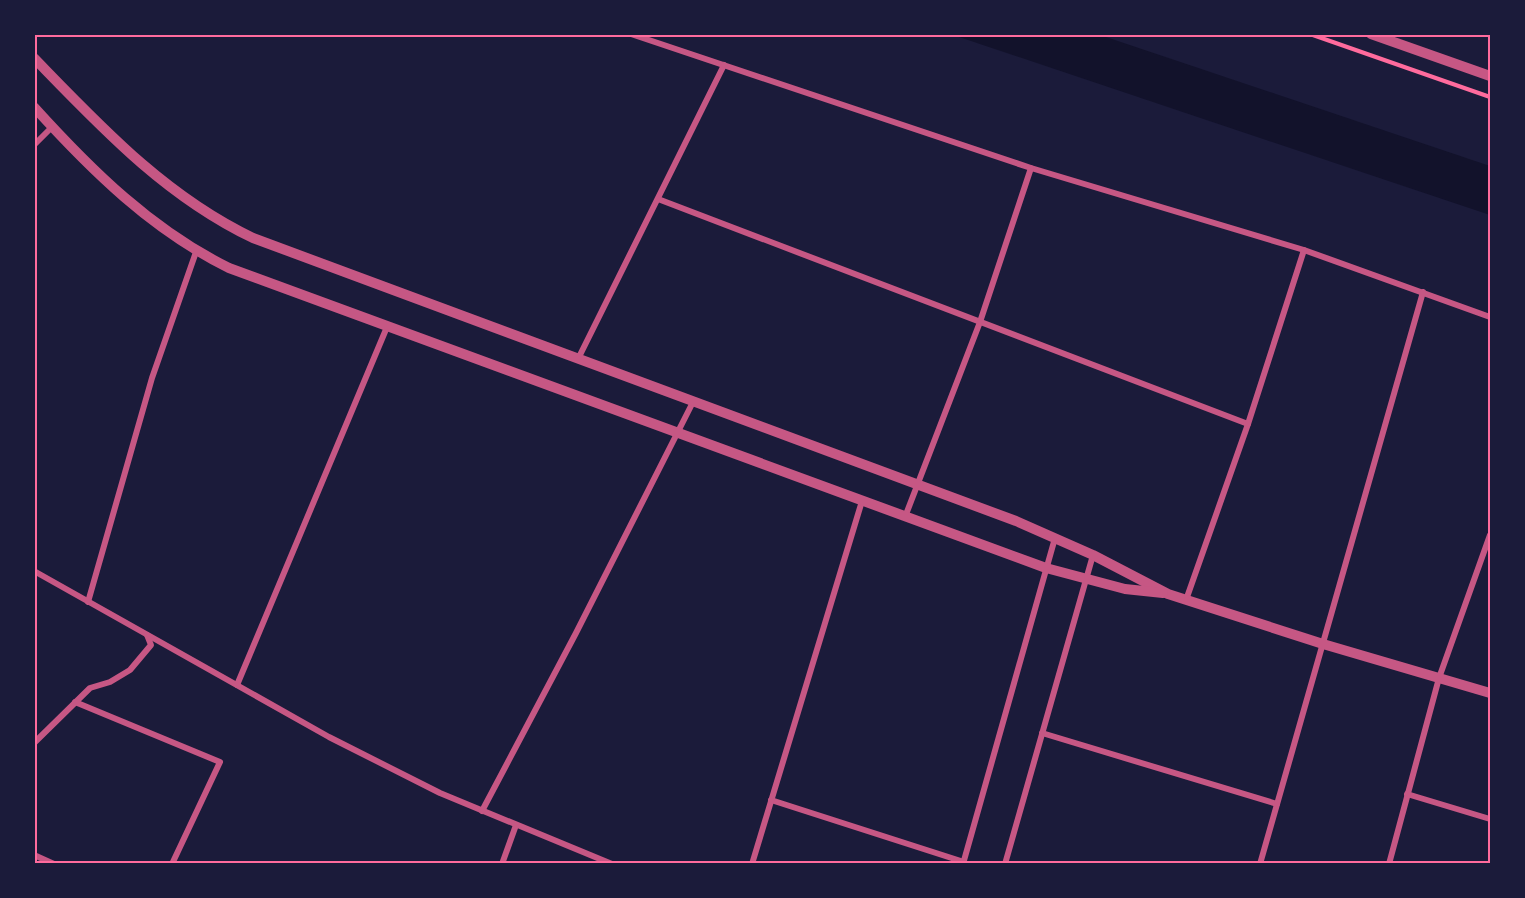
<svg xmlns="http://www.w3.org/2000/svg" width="1525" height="898" viewBox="0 0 1525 898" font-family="'Open Sans',sans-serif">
  <rect width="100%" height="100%" fill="#1b1b3a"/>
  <!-- water -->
  <polygon fill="#12122b" points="953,35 1100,35 1490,166 1490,215"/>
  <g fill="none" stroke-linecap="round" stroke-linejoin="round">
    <!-- path -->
    <polyline stroke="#ff6b9d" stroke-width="4" points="1310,34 1490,97"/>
    <!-- minor -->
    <g stroke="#c65784" stroke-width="6">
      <polyline points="631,34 1031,168 1304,250 1490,317"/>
      <polyline points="34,145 52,127"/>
      <polyline points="658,199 1248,424"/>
      <polyline points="578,359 724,65"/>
      <polyline points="905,517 980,322 1031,168"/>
      <polyline points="34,571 329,737 440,793 612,864"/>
      <polyline points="1186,600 1248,424 1304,250"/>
      <polyline points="88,602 152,378 196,252"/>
      <polyline points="237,685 387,327"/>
      <polyline points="75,702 220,762 172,864"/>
      <polyline points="1042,733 1277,804"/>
      <polyline points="34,743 90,688 110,682 130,670 151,645 147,635"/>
      <polyline points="1407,794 1490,819"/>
      <polyline points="771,800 964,862"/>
      <polyline points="482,811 576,633 693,402"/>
      <polyline points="34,855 54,864"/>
      <polyline points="502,864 516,825"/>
      <polyline points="752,864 862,501"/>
      <polyline points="963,864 1055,538"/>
      <polyline points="1005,864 1093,555"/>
      <polyline points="1260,864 1423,292"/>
      <polyline points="1389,864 1439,678 1490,535"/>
    </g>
    <!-- tertiary -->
    <g stroke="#c65784" stroke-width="10">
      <polyline points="1371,34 1490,76"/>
      <path d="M 34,58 C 101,127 165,196 253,238 L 1016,521 L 1093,555 L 1168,594 L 1323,644 L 1490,693"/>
      <path d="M 34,107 C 92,171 152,230 229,268 L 1046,568 L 1125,589 L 1163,593"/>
    </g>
  </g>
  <!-- border -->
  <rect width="1525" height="898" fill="none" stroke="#1b1b3a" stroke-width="72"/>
  <rect x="36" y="36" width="1453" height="826" fill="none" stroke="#ff6b9d" stroke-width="2"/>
</svg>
